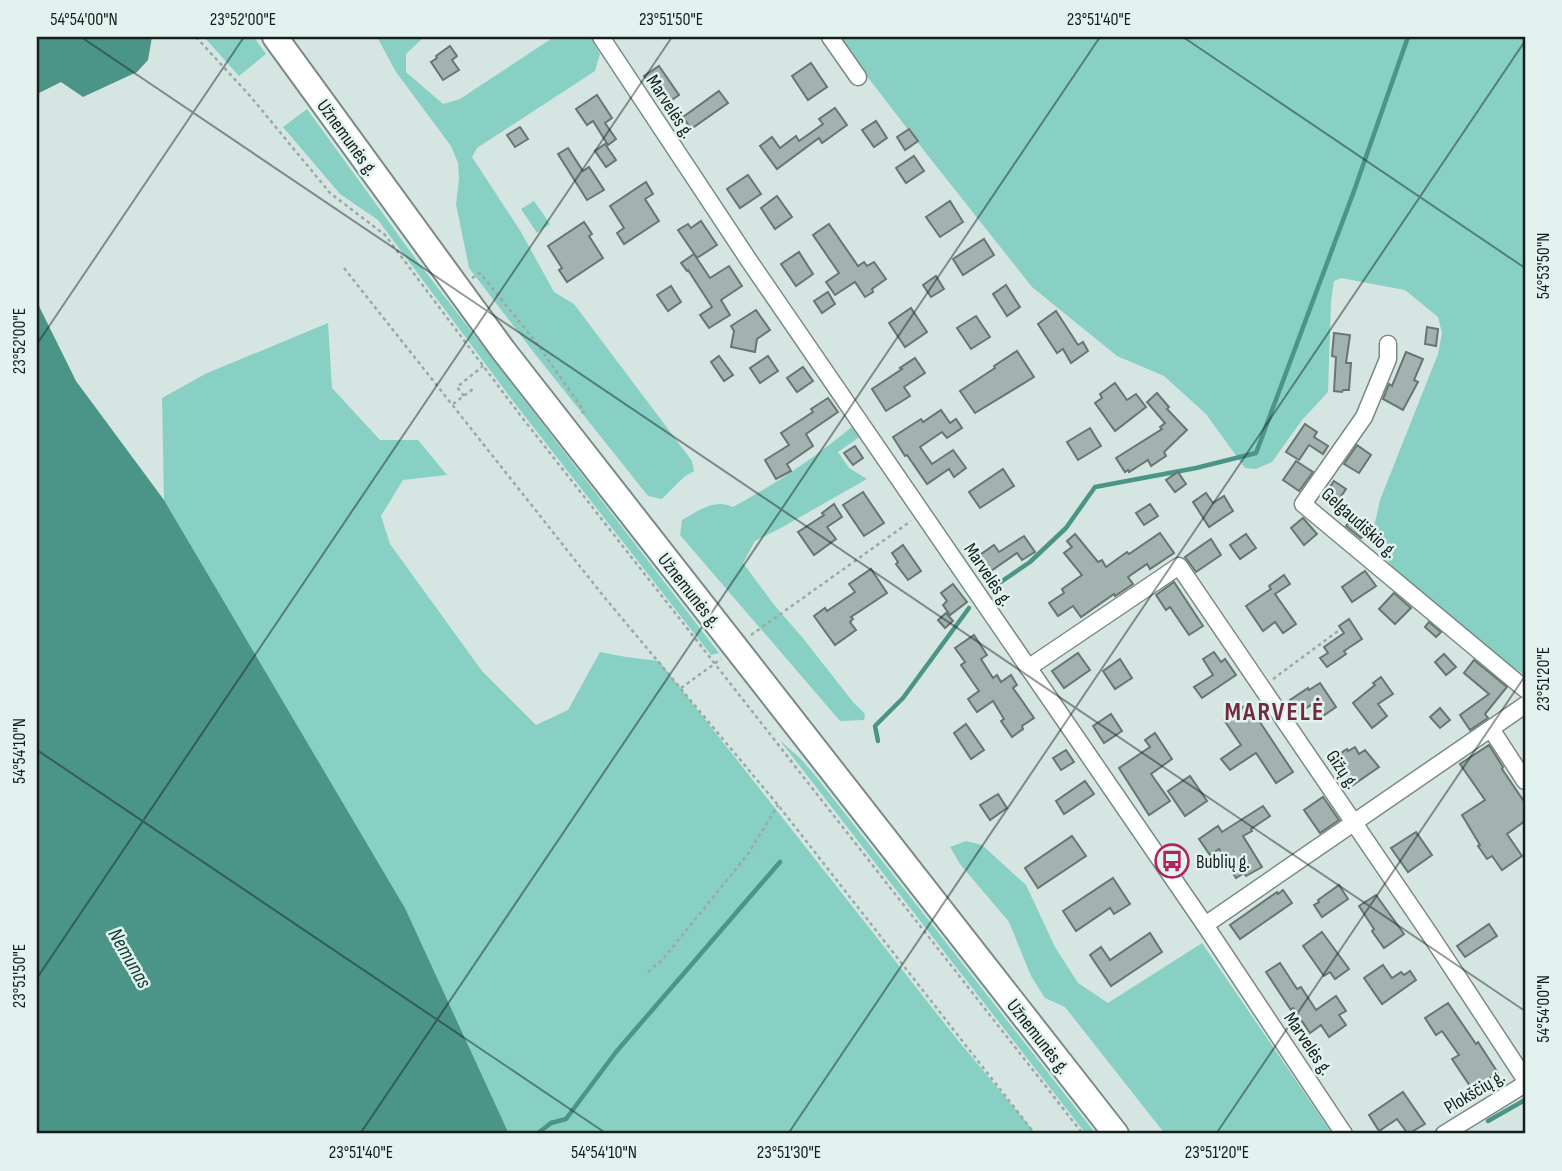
<svg xmlns="http://www.w3.org/2000/svg" width="1562" height="1171" viewBox="0 0 1562 1171" font-family="'Sofia Sans Condensed',sans-serif">
  <rect width="100%" height="100%" fill="#d5e6e2"/>
  <!-- green -->
  <g fill="#87d0c3">
    <polygon points="204,37 254,37 266,54 239,76"/>
    <polygon points="377,37 424,37 406,54 406,72 443,104 460,99 554,37 590,37 600,54 595,71 477,148 472,157 521,232 554,292 574,304 692,461 694,471 684,477 662,499 648,496 535,354 469,268 456,204 459,179 458,163 451,146 396,72"/>
    <polygon points="837,37 1525,37 1525,675 1493,654 1394,570 1380,550 1374,527 1380,500 1438,354 1442,333 1438,317 1405,290 1341,278 1334,281 1331,301 1328,392 1302,420 1272,462 1256,469 1245,468 1206,414 1164,376 1117,356 1032,287 929,157"/>
    <polygon points="307,109 418,262 719,653 711,655 513,401 378,220 340,194 283,127"/>
    <polygon points="534,201 550,224 537,233 521,209"/>
    <polygon points="328,323 332,388 380,440 418,440 447,475 403,480 381,516 390,544 482,671 536,725 568,710 600,652 626,657 659,661 956,1038 1036,1134 509,1134 405,908 164,500 162,398 205,374"/>
    <path d="M 854,425 L 861,436 L 838,452 L 849,468 L 867,479 L 779,529 L 755,541 L 743,563 L 775,606 L 802,637 L 853,702 L 865,714 L 864,720 L 840,721 L 680,535 L 682,520 C 698,511 714,498 733,507 C 776,484 817,456 854,425 Z"/>
    <polygon points="781,742 782,742 803,761 818,779 1096,1134 1086,1134"/>
    <polygon points="966,841 982,845 1026,885 1055,947 1078,983 1108,1003 1202,943 1329,1129 1331,1134 1165,1134 1065,1007 1045,998 1031,976 1009,922 960,864 950,847"/>
  </g>
  <!-- water -->
  <g fill="#4b9488">
    <polygon points="37,37 152,37 148,60 137,72 83,97 61,82 37,94"/>
    <polygon points="37,302 76,381 164,500 405,908 509,1134 37,1134"/>
  </g>
  <g fill="none" stroke-linecap="round" stroke-linejoin="round">
    <!-- stream -->
    <g stroke="#4b9488" stroke-width="4.5">
      <polyline points="992,588 1030,562 1066,528 1095,487 1196,468 1256,453 1354,191 1408,37"/>
      <polyline points="878,741 875,726 903,698 969,608"/>
      <polyline points="1488,1121 1525,1100"/>
      <polyline points="537,1134 551,1123 566,1119 616,1052 780,862"/>
      <polyline points="1468,1134 1470,1133"/>
    </g>
  </g>
  <!-- building -->
  <g fill="#a2b2ae" stroke="#677673" stroke-width="2">
    <polygon points="450,46 457,56 452,60 459,70 443,80 431,62 437,58 436,56"/>
    <polygon points="811,63 827,87 808,100 792,76"/>
    <polygon points="659,66 679,95 664,105 644,76"/>
    <polygon points="719,91 728,103 691,129 683,117"/>
    <polygon points="597,95 612,118 605,123 616,139 608,145 593,121 587,125 576,109"/>
    <polygon points="835,108 847,125 822,143 819,138 777,169 760,146 772,137 780,148 796,136 799,141 823,124 819,119"/>
    <polygon points="876,121 887,138 874,147 862,130"/>
    <polygon points="520,127 528,139 515,147 507,135"/>
    <polygon points="909,129 918,141 905,150 897,137"/>
    <polygon points="605,144 616,160 606,167 595,151"/>
    <polygon points="568,148 583,171 589,167 604,190 587,200 558,154"/>
    <polygon points="914,156 924,171 906,183 896,168"/>
    <polygon points="748,175 761,194 740,208 727,189"/>
    <polygon points="646,182 653,194 645,199 659,221 624,244 617,233 624,228 610,206"/>
    <polygon points="777,196 792,217 775,229 761,208"/>
    <polygon points="950,201 963,222 940,237 926,217"/>
    <polygon points="701,221 717,245 697,258 678,230 688,224 691,228"/>
    <polygon points="584,222 592,234 589,236 603,258 567,282 559,270 562,268 548,246"/>
    <polygon points="829,224 858,266 864,262 867,266 874,262 886,279 872,289 873,292 865,297 855,282 835,295 826,282 839,273 813,235"/>
    <polygon points="984,239 994,255 963,275 953,259"/>
    <polygon points="799,252 813,274 796,286 781,264"/>
    <polygon points="694,254 710,278 729,266 742,286 721,300 730,315 709,328 700,315 712,307 688,270 687,271 681,263"/>
    <polygon points="936,276 944,289 931,297 923,285"/>
    <polygon points="1006,285 1020,307 1007,316 993,294"/>
    <polygon points="671,286 681,302 668,311 657,295"/>
    <polygon points="828,292 835,304 822,313 814,301"/>
    <polygon points="911,308 927,332 905,347 889,323"/>
    <polygon points="756,310 770,330 757,339 755,352 731,347 734,331 731,326"/>
    <polygon points="1056,311 1078,345 1083,342 1088,351 1071,363 1063,349 1057,353 1038,324"/>
    <polygon points="976,316 990,337 971,349 957,328"/>
    <polygon points="1427,327 1438,329 1436,346 1425,344"/>
    <polygon points="1334,333 1350,335 1346,363 1351,363 1349,390 1343,390 1342,392 1334,391 1336,357 1332,356"/>
    <polygon points="1017,351 1034,377 975,413 960,391 995,368 994,366"/>
    <polygon points="1406,352 1423,359 1414,380 1418,382 1403,410 1383,399 1389,384 1392,386"/>
    <polygon points="719,356 733,375 724,381 711,362"/>
    <polygon points="768,356 778,371 760,383 750,368"/>
    <polygon points="915,358 925,373 904,387 910,396 886,411 872,389 902,369 900,368"/>
    <polygon points="803,367 813,381 797,392 787,378"/>
    <polygon points="1115,383 1127,400 1136,394 1146,407 1115,431 1095,403 1102,398 1100,394"/>
    <polygon points="1157,393 1169,407 1167,409 1187,430 1164,452 1166,456 1151,466 1148,460 1129,472 1128,470 1125,472 1116,458 1162,429 1160,427 1165,423 1147,402"/>
    <polygon points="828,398 838,412 806,434 813,446 787,464 791,471 776,479 765,460 789,445 781,433 813,412 811,409"/>
    <polygon points="941,410 950,423 956,419 962,428 947,438 942,432 920,447 932,464 953,450 966,468 954,477 949,469 927,484 907,455 905,456 893,437 921,419 923,422"/>
    <polygon points="1305,424 1317,432 1314,437 1328,446 1323,454 1309,445 1299,460 1286,452"/>
    <polygon points="1090,428 1101,446 1078,460 1067,442"/>
    <polygon points="1357,445 1371,455 1359,473 1344,464"/>
    <polygon points="855,446 863,458 853,465 844,453"/>
    <polygon points="1296,461 1313,472 1299,491 1283,480"/>
    <polygon points="1003,469 1014,486 980,508 969,492"/>
    <polygon points="1178,472 1186,484 1175,492 1166,480"/>
    <polygon points="1334,481 1346,489 1335,505 1323,497"/>
    <polygon points="863,492 884,523 864,536 843,505"/>
    <polygon points="1206,493 1213,503 1224,496 1233,511 1209,527 1193,502"/>
    <polygon points="834,504 842,517 827,527 836,539 814,555 798,532 824,515 822,513"/>
    <polygon points="1150,504 1158,516 1144,525 1136,513"/>
    <polygon points="1303,518 1317,534 1304,545 1291,528"/>
    <polygon points="1351,520 1366,532 1361,538 1346,526"/>
    <polygon points="1160,533 1174,553 1150,569 1147,564 1128,577 1133,584 1115,596 1114,594 1081,617 1073,606 1058,616 1049,603 1064,593 1062,589 1082,575 1064,553 1072,547 1067,541 1075,534 1098,562 1102,560 1106,567 1127,552 1129,554"/>
    <polygon points="1246,534 1256,548 1240,559 1230,545"/>
    <polygon points="1024,536 1035,552 1022,560 1017,553 988,573 977,557 994,545 999,552"/>
    <polygon points="1211,539 1221,555 1196,572 1185,557"/>
    <polygon points="903,545 921,571 908,580 896,564 898,562 892,553"/>
    <polygon points="871,569 887,593 851,617 853,619 850,622 856,630 835,645 814,616 825,608 827,611 855,592 849,584"/>
    <polygon points="1365,571 1376,586 1352,602 1342,587"/>
    <polygon points="1284,575 1290,584 1275,594 1296,624 1283,633 1275,622 1263,631 1246,606 1271,589 1269,586"/>
    <polygon points="1174,582 1203,626 1189,635 1170,607 1166,610 1156,595"/>
    <polygon points="953,584 967,602 950,615 943,605 947,601 941,593"/>
    <polygon points="1394,593 1411,608 1395,624 1379,609"/>
    <polygon points="946,613 953,621 945,628 938,620"/>
    <polygon points="1349,619 1362,639 1344,651 1346,654 1327,667 1320,658 1328,653 1324,647 1344,633 1339,626"/>
    <polygon points="1429,622 1441,632 1436,637 1425,627"/>
    <polygon points="974,635 987,655 981,659 993,678 997,675 1001,682 1011,675 1017,685 1013,688 1034,718 1022,726 1023,729 1012,737 1001,721 1004,719 993,701 977,712 968,699 979,691 961,665 965,662 955,648"/>
    <polygon points="1214,652 1221,662 1225,659 1236,675 1202,698 1194,687 1213,675 1203,659"/>
    <polygon points="1078,653 1090,670 1064,688 1052,671"/>
    <polygon points="1444,654 1456,667 1446,675 1435,662"/>
    <polygon points="1120,659 1132,678 1115,689 1103,671"/>
    <polygon points="1474,660 1507,687 1485,714 1488,718 1470,730 1460,715 1489,694 1464,673"/>
    <polygon points="1381,677 1393,694 1378,704 1387,716 1372,728 1353,703 1375,685 1373,683"/>
    <polygon points="1320,683 1336,707 1323,716 1314,703 1299,713 1290,700 1308,688 1309,690"/>
    <polygon points="1248,704 1293,772 1276,783 1256,753 1230,770 1221,759 1241,745 1224,720"/>
    <polygon points="1440,708 1450,720 1440,728 1430,717"/>
    <polygon points="1111,714 1122,731 1104,743 1093,726"/>
    <polygon points="966,724 984,750 971,759 954,733"/>
    <polygon points="1155,733 1172,759 1151,774 1170,801 1149,815 1119,768 1150,747 1145,740"/>
    <polygon points="1489,745 1503,767 1502,769 1525,803 1525,821 1507,834 1522,856 1502,870 1492,856 1487,859 1478,846 1480,845 1462,815 1485,800 1460,764"/>
    <polygon points="1355,747 1359,754 1365,750 1379,767 1353,785 1344,771 1342,773 1332,759 1347,749 1348,751"/>
    <polygon points="1066,750 1074,762 1061,770 1053,758"/>
    <polygon points="1190,776 1207,801 1185,816 1168,791"/>
    <polygon points="1085,781 1094,794 1064,814 1056,801"/>
    <polygon points="998,794 1007,808 990,820 980,805"/>
    <polygon points="1323,797 1339,820 1320,833 1304,810"/>
    <polygon points="1263,806 1270,816 1251,829 1252,831 1243,836 1262,867 1246,876 1244,873 1236,878 1219,849 1210,855 1199,839 1218,826 1222,832"/>
    <polygon points="1416,832 1432,855 1408,872 1391,848"/>
    <polygon points="1072,836 1086,856 1038,888 1025,868"/>
    <polygon points="1113,878 1130,904 1114,914 1110,908 1076,931 1063,911"/>
    <polygon points="1339,885 1348,899 1322,917 1314,905 1319,902 1318,900"/>
    <polygon points="1283,890 1292,903 1240,939 1230,925 1277,892 1278,894"/>
    <polygon points="1376,895 1404,934 1384,948 1372,931 1374,929 1359,906"/>
    <polygon points="1489,924 1497,936 1465,957 1457,946"/>
    <polygon points="1322,932 1349,969 1335,979 1330,972 1324,976 1303,946"/>
    <polygon points="1150,933 1162,952 1111,986 1090,955 1101,947 1110,960"/>
    <polygon points="1280,963 1297,989 1301,987 1316,1010 1336,996 1346,1011 1339,1015 1346,1025 1329,1037 1321,1025 1310,1033 1293,1008 1291,1010 1266,972"/>
    <polygon points="1383,965 1392,978 1401,972 1404,975 1410,971 1416,980 1382,1004 1364,978"/>
    <polygon points="1448,1003 1476,1044 1478,1042 1498,1073 1472,1089 1452,1059 1459,1055 1442,1031 1436,1035 1425,1018"/>
    <polygon points="1403,1092 1425,1124 1408,1134 1397,1119 1379,1131 1369,1115"/>
  </g>
  <g fill="none" stroke-linecap="round" stroke-linejoin="round">
    <defs>
      <g id="minor">
        <polyline points="601,37 750,262 1205,925 1344,1134"/>
        <polyline points="830,37 858,77"/>
        <polyline points="1388,344 1388,359 1364,417 1303,504 1525,689"/>
        <polyline points="1028,668 1179,566 1429,933 1525,1079"/>
        <polyline points="1491,729 1525,781"/>
        <polyline points="1205,925 1525,705"/>
        <polyline points="1444,1134 1525,1084"/>
      </g>
      <polyline id="primary" points="275,37 503,350 1116,1134"/>
    </defs>
    <!-- minor casing -->
    <use href="#minor" stroke="#7b8a87" stroke-width="19"/>
    <!-- primary casing -->
    <use href="#primary" stroke="#7b8a87" stroke-width="28"/>
    <!-- path -->
    <g stroke="#9ba9a6" stroke-width="2.5" stroke-dasharray="3.5 3.5" stroke-linecap="butt">
      <polyline points="196,37 251,97 330,193 385,235 517,411 1083,1134"/>
      <polyline points="344,268 605,598 778,805 1035,1134"/>
      <polyline points="472,278 480,273 535,341 584,411 579,416"/>
      <polyline points="464,396 457,387 483,366"/>
      <polyline points="453,404 473,389"/>
      <polyline points="751,635 911,521"/>
      <polyline points="1273,679 1338,631"/>
      <polyline points="681,688 721,659"/>
      <polyline points="648,972 663,959 748,854 778,805"/>
    </g>
    <!-- minor -->
    <use href="#minor" stroke="#fff" stroke-width="16"/>
    <!-- primary -->
    <use href="#primary" stroke="#fff" stroke-width="24"/>
  </g>
  <!-- ticks -->
  <path fill="none" stroke="#171d1c" stroke-width="2" stroke-opacity="0.45" d="M 81,37 L 1525,1011M 1183,37 L 1525,268M 37,344 L 244,37M 37,750 L 607,1134M 37,978 L 672,37M 360,1134 L 1100,37M 788,1134 L 1525,41M 1216,1134 L 1525,676"/>
  <!-- icons -->
  <defs>
    <symbol id="bus-ring" viewBox="-11 -11 22 22"><circle r="9.5" fill="#e2f3ef" stroke="#b0235e" stroke-width="1.5"/><path d="M-5-6H5V4H4V6H2V4H-2V6H-4V4H-5ZM-3.5-4V0h7V-4ZM-3.5 1.2v1.5H-2V1.2ZM2 1.2v1.5H3.5V1.2Z" fill="#b0235e"/></symbol>
  </defs>
  <g fill-rule="evenodd">
    <use href="#bus-ring" x="1153" y="842" width="38" height="38"/>
  </g>
  <g text-anchor="middle" stroke-width="5" stroke-linejoin="round" paint-order="stroke">
    <!-- street labels -->
    <g font-size="19" fill="#171d1c" stroke="#e2f3ef">
      <text transform="translate(671 106) rotate(57)" y="7">Marvelės g.</text>
      <text transform="translate(348 137) rotate(54)" y="7">Užnemunės g.</text>
      <text transform="translate(1360 522) rotate(42)" y="7">Gelgaudiškio g.</text>
      <text transform="translate(989 574) rotate(56)" y="7">Marvelės g.</text>
      <text transform="translate(690 590) rotate(52)" y="7">Užnemunės g.</text>
      <text transform="translate(1343 769) rotate(56)" y="7">Gižų g.</text>
      <text transform="translate(1039 1036) rotate(52)" y="7">Užnemunės g.</text>
      <text transform="translate(1309 1043) rotate(56)" y="7">Marvelės g.</text>
      <text transform="translate(1474 1091) rotate(-31)" y="7">Plokščių g.</text>
    </g>
    <!-- poi labels -->
    <g font-size="19" fill="#171d1c" stroke="#e2f3ef" text-anchor="start">
      <text x="1196" y="868">Bublių g.</text>
    </g>
    <!-- water labels -->
    <g font-size="21" font-style="italic" fill="#153933" stroke="#e2f3ef">
      <text transform="translate(130 958) rotate(60)" y="7">Nemunas</text>
    </g>
    <!-- district labels -->
    <g font-size="26" font-weight="bold" letter-spacing="2" fill="#702b43" stroke="#e2f3ef">
      <text x="1275" y="720">MARVELĖ</text>
    </g>
  </g>
  <!-- border -->
  <rect width="1562" height="1171" fill="none" stroke="#e2f3ef" stroke-width="77"/>
  <rect x="38" y="38" width="1486" height="1094" fill="none" stroke="#171d1c" stroke-width="2.5"/>
  <g font-size="18" text-anchor="middle" fill="#171d1c">
    <text x="84" y="25">54°54'00"N</text>
    <text x="243" y="25">23°52'00"E</text>
    <text x="671" y="25">23°51'50"E</text>
    <text x="1099" y="25">23°51'40"E</text>
    <text transform="translate(1543 266) rotate(-90)" y="6">54°53'50"N</text>
    <text transform="translate(19 341) rotate(-90)" y="6">23°52'00"E</text>
    <text transform="translate(1543 679) rotate(-90)" y="6">23°51'20"E</text>
    <text transform="translate(19 751) rotate(-90)" y="6">54°54'10"N</text>
    <text transform="translate(19 976) rotate(-90)" y="6">23°51'50"E</text>
    <text transform="translate(1543 1009) rotate(-90)" y="6">54°54'00"N</text>
    <text x="361" y="1158">23°51'40"E</text>
    <text x="604" y="1158">54°54'10"N</text>
    <text x="789" y="1158">23°51'30"E</text>
    <text x="1217" y="1158">23°51'20"E</text>
  </g>
</svg>
